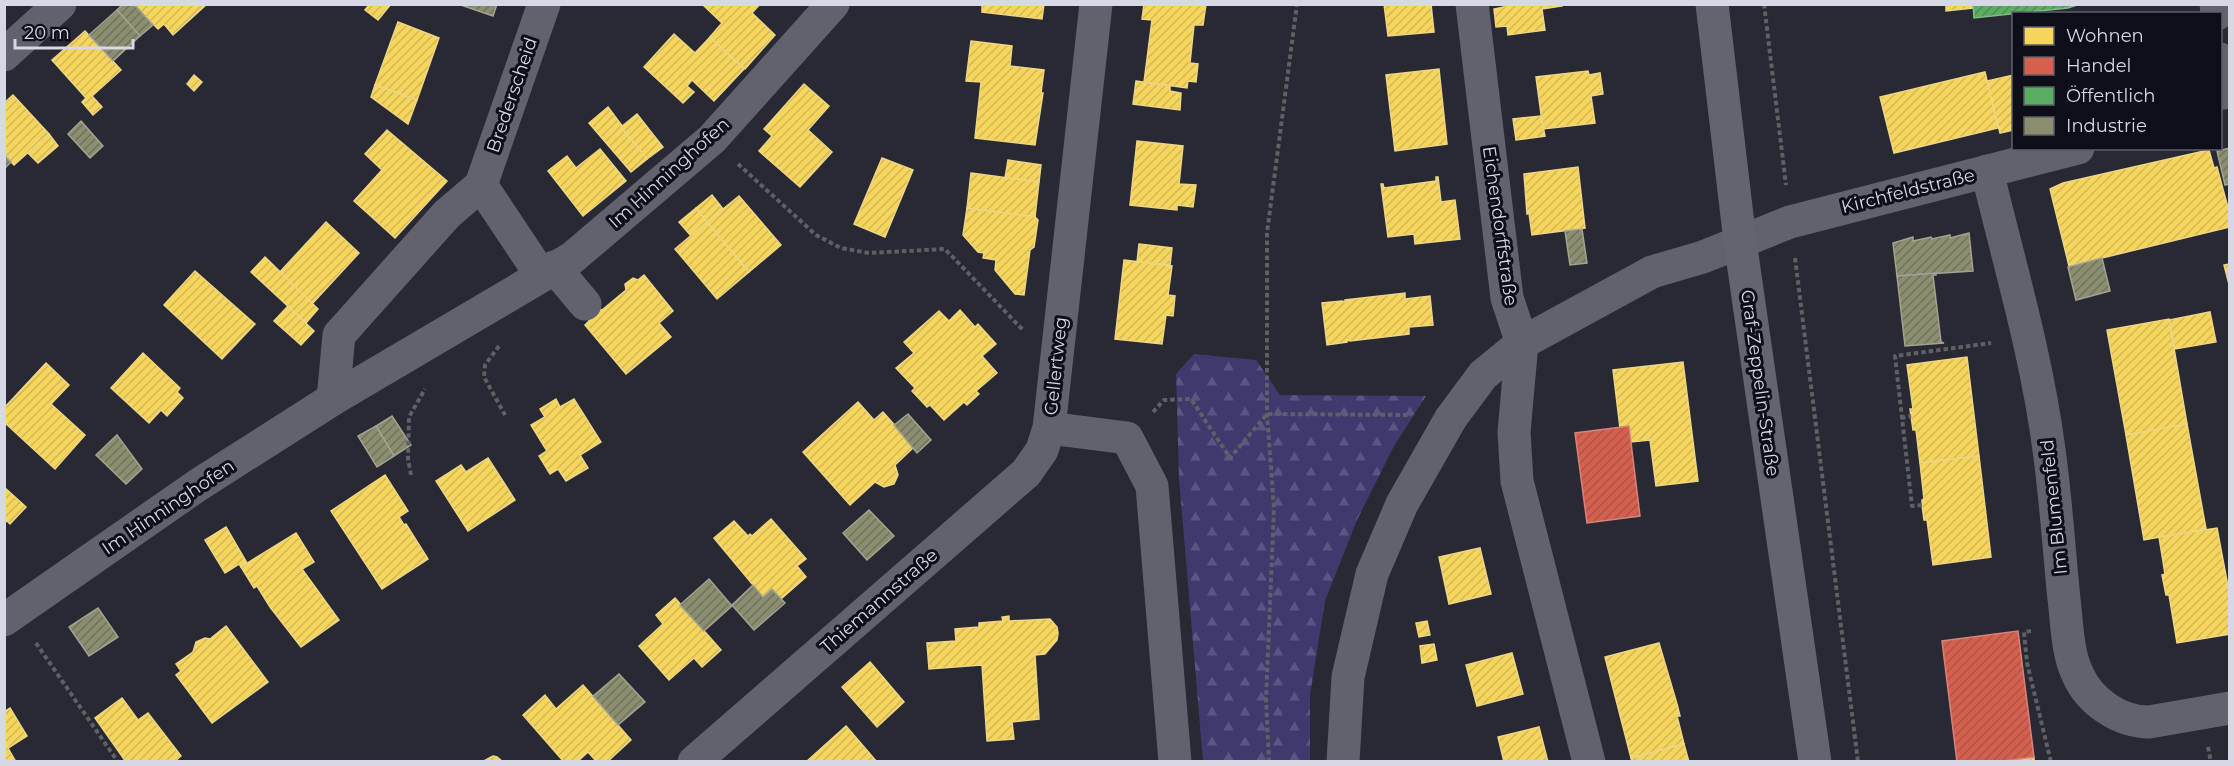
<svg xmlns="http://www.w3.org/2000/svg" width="2234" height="766" viewBox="0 0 2234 766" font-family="Montserrat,sans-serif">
  <defs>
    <pattern id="forest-firs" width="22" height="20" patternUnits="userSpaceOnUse" patternTransform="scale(1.5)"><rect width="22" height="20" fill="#3e3a6e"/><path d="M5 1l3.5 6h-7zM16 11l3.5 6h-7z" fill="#595683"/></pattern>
    <pattern id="homes-hatch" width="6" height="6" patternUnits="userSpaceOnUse" patternTransform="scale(1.5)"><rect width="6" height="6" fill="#f6d55c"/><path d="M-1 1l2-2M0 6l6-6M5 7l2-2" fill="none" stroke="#d2b757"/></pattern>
    <pattern id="shops-hatch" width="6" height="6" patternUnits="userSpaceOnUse" patternTransform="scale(1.5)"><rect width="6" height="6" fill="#d6604d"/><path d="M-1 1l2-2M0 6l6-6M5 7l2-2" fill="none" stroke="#a9574b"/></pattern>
    <pattern id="public-hatch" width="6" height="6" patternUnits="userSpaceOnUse" patternTransform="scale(1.5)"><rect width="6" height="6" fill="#5aae61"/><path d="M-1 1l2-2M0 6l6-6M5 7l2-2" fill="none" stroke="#528d59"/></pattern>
    <pattern id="industry-hatch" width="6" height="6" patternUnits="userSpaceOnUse" patternTransform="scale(1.5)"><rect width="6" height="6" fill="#8c8c6e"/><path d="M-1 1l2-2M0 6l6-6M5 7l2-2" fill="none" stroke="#717260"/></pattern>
  </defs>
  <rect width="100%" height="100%" fill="#292934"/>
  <!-- forest -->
  <polygon fill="url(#forest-firs)" points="1194,354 1256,360 1280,395 1426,396 1394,446 1357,520 1325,601 1310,695 1310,761 1203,761 1179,478 1176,374"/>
  <!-- homes -->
  <g fill="url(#homes-hatch)" stroke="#edd685" stroke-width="1.5">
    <polygon points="134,4 207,4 173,35 164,24 158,29"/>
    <polygon points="370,4 391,4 378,20 365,10"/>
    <polygon points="702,4 760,4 752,13 775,35 745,69 710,37 722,23"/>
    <polygon points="982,4 1044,4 1042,19 982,12"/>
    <polygon points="1144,4 1206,4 1203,25 1194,25 1190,63 1198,64 1196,82 1188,81 1187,88 1144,82 1152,20 1142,19"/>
    <polygon points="1384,4 1431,4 1434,32 1388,36"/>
    <polygon points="1504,4 1561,4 1562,6 1542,9 1545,30 1508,35 1507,26 1496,27 1494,9 1504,7"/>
    <polygon points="1946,4 1973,4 1973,8 1946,11"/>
    <polygon points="398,22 439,38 417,100 375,85"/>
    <polygon points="85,31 121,70 92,96 102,107 93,115 82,102 86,98 52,60"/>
    <polygon points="674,34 695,53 710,37 744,69 714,101 692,80 687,86 694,92 683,103 644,67"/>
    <polygon points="971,41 1012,46 1010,66 1044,70 1041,93 1043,93 1035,145 975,138 981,82 966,81"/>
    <polygon points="1439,69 1447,144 1395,151 1386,75"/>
    <polygon points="1588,71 1589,75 1600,73 1603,94 1591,96 1595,123 1543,129 1536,77"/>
    <polygon points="1985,72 1998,128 1894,153 1880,97"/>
    <polygon points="194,75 202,82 194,91 187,84"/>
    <polygon points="2014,75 2014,130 2000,133 1987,81"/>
    <polygon points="1136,81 1170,86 1170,91 1181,93 1180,110 1133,104"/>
    <polygon points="804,84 829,106 808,130 832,152 800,187 759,151 772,136 764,129"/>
    <polygon points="375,85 417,100 408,124 371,97"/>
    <polygon points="13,95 49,134 14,165 4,155 4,103"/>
    <polygon points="608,107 647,159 631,172 589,123"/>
    <polygon points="637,114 663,147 647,159 621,127"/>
    <polygon points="1541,116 1545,136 1516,140 1513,119"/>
    <polygon points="387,130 447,181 395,238 354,201 382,170 365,154"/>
    <polygon points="49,134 58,146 38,163 28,153"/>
    <polygon points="1137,141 1183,146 1179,184 1196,185 1193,207 1177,205 1177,210 1130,205"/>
    <polygon points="600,149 626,181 583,216 548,171 567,156 576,168"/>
    <polygon points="2209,150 2214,168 2217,167 2230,215 2230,227 2069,266 2050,189 2063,183"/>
    <polygon points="882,158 913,170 885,237 854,224"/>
    <polygon points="1008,160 1041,165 1039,182 1005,178"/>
    <polygon points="1578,167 1585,228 1532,235 1529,213 1527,214 1524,174"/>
    <polygon points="971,173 1039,182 1035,217 967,208"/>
    <polygon points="1436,177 1438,177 1441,202 1455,200 1460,239 1415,244 1414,234 1388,237 1381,184 1383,184 1384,188 1436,181"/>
    <polygon points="712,195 723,209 707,222 696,208"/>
    <polygon points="739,196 781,245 749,272 707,222"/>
    <polygon points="696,208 707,222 691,236 679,222"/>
    <polygon points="967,208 1035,217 1038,220 1034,247 1030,250 1024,295 1015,294 995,270 996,260 983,258 984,253 978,252 963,235"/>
    <polygon points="326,222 359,253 312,304 279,273"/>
    <polygon points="707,222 749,272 717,299 675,249"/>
    <polygon points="1139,244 1172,248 1170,265 1137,262"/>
    <polygon points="265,257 318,309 306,323 251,272"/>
    <polygon points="1124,260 1172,266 1168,295 1175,296 1173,316 1166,315 1162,344 1115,339"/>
    <polygon points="2230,264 2230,288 2224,265"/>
    <polygon points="195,271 255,324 222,359 164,305"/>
    <polygon points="644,275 673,311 659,323 671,337 626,374 585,325 589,321 588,315 597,308 602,310 626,290 625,284 633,278 638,280"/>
    <polygon points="1405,293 1405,299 1430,296 1433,325 1409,327 1409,334 1350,341 1347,340 1347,342 1327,345 1322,303 1342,301 1345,302 1345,300"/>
    <polygon points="288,306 314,331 301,345 274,321"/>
    <polygon points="960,310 975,327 978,324 996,344 982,356 997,373 976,391 979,394 967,405 964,402 944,420 930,405 927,407 912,391 915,388 896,368 914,353 904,342 939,311 949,321"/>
    <polygon points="2210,312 2216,342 2175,349 2169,320"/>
    <polygon points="2169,319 2187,424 2126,435 2107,330"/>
    <polygon points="143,353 180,388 177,392 183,398 167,416 161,410 149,423 111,388"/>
    <polygon points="1967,357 1979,456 1920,463 1916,430 1913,430 1910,409 1913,409 1907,365"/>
    <polygon points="1683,362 1698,481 1656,486 1650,440 1631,442 1629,426 1620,428 1613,370"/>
    <polygon points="46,363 69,385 51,404 85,435 55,469 4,422 4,408"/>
    <polygon points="556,399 560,407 574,399 601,442 580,455 588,468 566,481 558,469 550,474 539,456 547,451 531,425 545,417 540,409"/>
    <polygon points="858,402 874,420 883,412 914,447 895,465 898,475 894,484 884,487 875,482 850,505 803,452"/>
    <polygon points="2187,424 2206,529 2144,540 2126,435"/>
    <polygon points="1979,456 1991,557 1933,565 1927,520 1924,520 1922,505 1922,500 1924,499 1920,463"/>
    <polygon points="488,458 515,500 468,531 436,481 461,465 466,472"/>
    <polygon points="385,475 408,511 399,517 404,525 406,524 428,559 382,589 331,511"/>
    <polygon points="4,487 26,507 10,524 7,521 4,523"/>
    <polygon points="771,519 806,559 797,566 806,577 781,599 772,589 763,597 714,538 734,521 748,536 750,534 752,536"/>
    <polygon points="226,527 247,563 241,567 239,564 225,573 205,540"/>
    <polygon points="2217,528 2230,597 2230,634 2177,643 2169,595 2166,595 2162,575 2165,574 2159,537"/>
    <polygon points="296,533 314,562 302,569 339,620 301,647 270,607 257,586 254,588 241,567"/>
    <polygon points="1480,548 1491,594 1449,604 1439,557"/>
    <polygon points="675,598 721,650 702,667 694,658 669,680 639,646 663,624 656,615"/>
    <polygon points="1009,616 1009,621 1050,619 1057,627 1058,633 1057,640 1045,654 1035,655 1039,719 1012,722 1014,739 987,741 982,665 929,669 927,643 956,641 955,629 979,627 979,623 1003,621 1002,617"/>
    <polygon points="1427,621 1430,635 1419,637 1416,623"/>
    <polygon points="226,626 268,682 212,723 176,675 181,671 176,664 193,652 196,642 205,638 210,639"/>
    <polygon points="1659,643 1677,704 1680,716 1677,716 1684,744 1631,758 1605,657"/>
    <polygon points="1434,644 1437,660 1422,663 1420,646"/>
    <polygon points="1512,653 1523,694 1477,706 1466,665"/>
    <polygon points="870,662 904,702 877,727 842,687"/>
    <polygon points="583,685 631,740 607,762 597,762 588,752 577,762 564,762 523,715 545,695 556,709"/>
    <polygon points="122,698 138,720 148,713 181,756 174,762 126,762 95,718"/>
    <polygon points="10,708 27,736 8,748 16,762 4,762 4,712"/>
    <polygon points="846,726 877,762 806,762"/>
    <polygon points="1539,727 1548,762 1504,762 1498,737"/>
    <polygon points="1684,744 1689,762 1632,762 1631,758"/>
    <polygon points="493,756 497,757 503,762 482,762"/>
    <polygon points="2034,757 2034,762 1997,762"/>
  </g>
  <!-- shops -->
  <g fill="url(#shops-hatch)" stroke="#d6847b" stroke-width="1.5">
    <polygon points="1629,426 1640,516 1587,523 1575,433"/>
    <polygon points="2018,631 2034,757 1997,762 1957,762 1942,641"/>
  </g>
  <!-- public -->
  <polygon fill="url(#public-hatch)" stroke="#80bb89" stroke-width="1.5" points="1973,4 2080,4 2068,8 1974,18"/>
  <!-- industry -->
  <g fill="url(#industry-hatch)" stroke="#a2a392" stroke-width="1.5">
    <polygon points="123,4 134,4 153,25 140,36 117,10"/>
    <polygon points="458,4 497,4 493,16"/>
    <polygon points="117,10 140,36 113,61 89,35"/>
    <polygon points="81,121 103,146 90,158 68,134"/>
    <polygon points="2230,148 2230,184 2225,185 2217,151"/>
    <polygon points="4,155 11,162 4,169"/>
    <polygon points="1582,229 1587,263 1570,265 1565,231"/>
    <polygon points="1969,233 1973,271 1897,276 1893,243 1913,237 1913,241 1931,237 1932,239 1950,235 1950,238"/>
    <polygon points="2102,258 2110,291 2076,300 2068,267"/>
    <polygon points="1936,273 1936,275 1933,275 1941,342 1944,343 1905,346 1897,276"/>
    <polygon points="908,414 931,440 917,453 894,425"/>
    <polygon points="392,416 411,445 394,456 376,426"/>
    <polygon points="376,426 394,456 377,467 358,436"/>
    <polygon points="117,435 142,469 126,484 96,455"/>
    <polygon points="869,510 894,536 867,560 843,533"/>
    <polygon points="709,579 732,606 704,631 680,605"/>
    <polygon points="753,585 763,597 772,589 785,603 754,630 732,605"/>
    <polygon points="98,608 118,637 89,656 69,627"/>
    <polygon points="619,674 645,702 618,725 593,696"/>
  </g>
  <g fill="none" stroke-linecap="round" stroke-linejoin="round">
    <!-- path -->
    <g stroke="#5f5f68" stroke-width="4" stroke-dasharray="4.5 3" stroke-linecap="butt">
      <polyline points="1764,4 1786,185"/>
      <polyline points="738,164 816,235 841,248 869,253 945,249 1023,330"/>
      <polyline points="1795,258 1858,762"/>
      <polyline points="499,346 485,365 484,377 505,415"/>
      <polyline points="1153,412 1164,400 1191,399 1230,458 1267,414 1411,415"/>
      <polyline points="1901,418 1911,416"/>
      <polyline points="411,475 408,459 409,417 425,389"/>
      <polyline points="1922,505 1912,506 1895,356 1991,343"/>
      <polyline points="2031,631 2024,632 2027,663 2051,762"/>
      <polyline points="36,643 118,762"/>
      <polyline points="2208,747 2211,762"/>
      <polyline points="1269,762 1266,699 1274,508 1267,414 1267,233 1297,4"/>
    </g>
    <!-- minor -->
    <g stroke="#62626d" stroke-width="33">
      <polyline points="1472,4 1507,298 1522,343 1514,432 1517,481 1589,762"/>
      <polyline points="2216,4 2217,14"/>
      <polyline points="4,55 60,4"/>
      <polyline points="2220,59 2223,93"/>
      <path d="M 1987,171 C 2009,263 2037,356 2049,450 C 2056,500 2059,550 2064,599 C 2067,623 2067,653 2078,675 C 2090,702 2120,722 2149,722 L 2230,708"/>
      <polyline points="481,185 544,4"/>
      <polyline points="481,185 541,275"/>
      <polyline points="554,267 585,304"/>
      <polyline points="333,399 339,335 447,214 481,185"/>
      <polyline points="1049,428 1127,438 1152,486 1175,762"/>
      <polyline points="4,620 198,485 333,399 572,258 712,139 833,4"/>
      <polyline points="694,762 1026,473 1042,450 1049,428 1096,4"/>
      <polyline points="1343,762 1348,677 1372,574 1402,504 1451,418 1483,375 1522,343 1652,272 1703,257 1790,222 2078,148"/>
    </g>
    <!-- major -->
    <polyline stroke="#646470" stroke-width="33" points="1712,4 1740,241 1815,762"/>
  </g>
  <g text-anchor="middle" stroke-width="6" stroke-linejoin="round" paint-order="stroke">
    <!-- street labels -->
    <g font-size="18" fill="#d7d8e6" stroke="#0e0e18">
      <text transform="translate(512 95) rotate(-71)" y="6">Brederscheid</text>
      <text transform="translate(669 173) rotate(-42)" y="6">Im Hinninghofen</text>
      <text transform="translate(1908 191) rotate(-14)" y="6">Kirchfeldstraße</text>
      <text transform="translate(1500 226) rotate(82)" y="6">Eichendorffstraße</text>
      <text transform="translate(1056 366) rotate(-84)" y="6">Gellertweg</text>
      <text transform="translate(1760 383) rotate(82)" y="6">Graf-Zeppelin-Straße</text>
      <text transform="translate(168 507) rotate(-34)" y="6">Im Hinninghofen</text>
      <text transform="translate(2054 507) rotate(-96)" y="6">Im Blumenfeld</text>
      <text transform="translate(879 601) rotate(-41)" y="6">Thiemannstraße</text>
    </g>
  </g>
  <!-- border -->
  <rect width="2234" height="766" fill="none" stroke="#d7d8e6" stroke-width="12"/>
  <!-- legend -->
  <rect x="2012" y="12" width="210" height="138" fill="#0e0e18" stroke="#5e5f6a" stroke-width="1.5"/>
  <rect x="2024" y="27" width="30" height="18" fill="#f6d55c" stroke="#5e5f6a" stroke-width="1.5"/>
  <text x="2066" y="42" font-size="18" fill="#d7d8e6">Wohnen</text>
  <rect x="2024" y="57" width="30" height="18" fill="#d6604d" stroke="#5e5f6a" stroke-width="1.5"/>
  <text x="2066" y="72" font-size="18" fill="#d7d8e6">Handel</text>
  <rect x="2024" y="87" width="30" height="18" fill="#5aae61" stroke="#5e5f6a" stroke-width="1.5"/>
  <text x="2066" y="102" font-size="18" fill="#d7d8e6">Öffentlich</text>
  <rect x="2024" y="117" width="30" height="18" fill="#8c8c6e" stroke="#5e5f6a" stroke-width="1.5"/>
  <text x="2066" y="132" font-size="18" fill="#d7d8e6">Industrie</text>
  <!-- scale -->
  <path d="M15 39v9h118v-9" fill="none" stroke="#d7d8e6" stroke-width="3"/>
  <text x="24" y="39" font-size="18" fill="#d7d8e6" stroke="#0e0e18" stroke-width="4.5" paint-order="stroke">20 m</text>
</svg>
